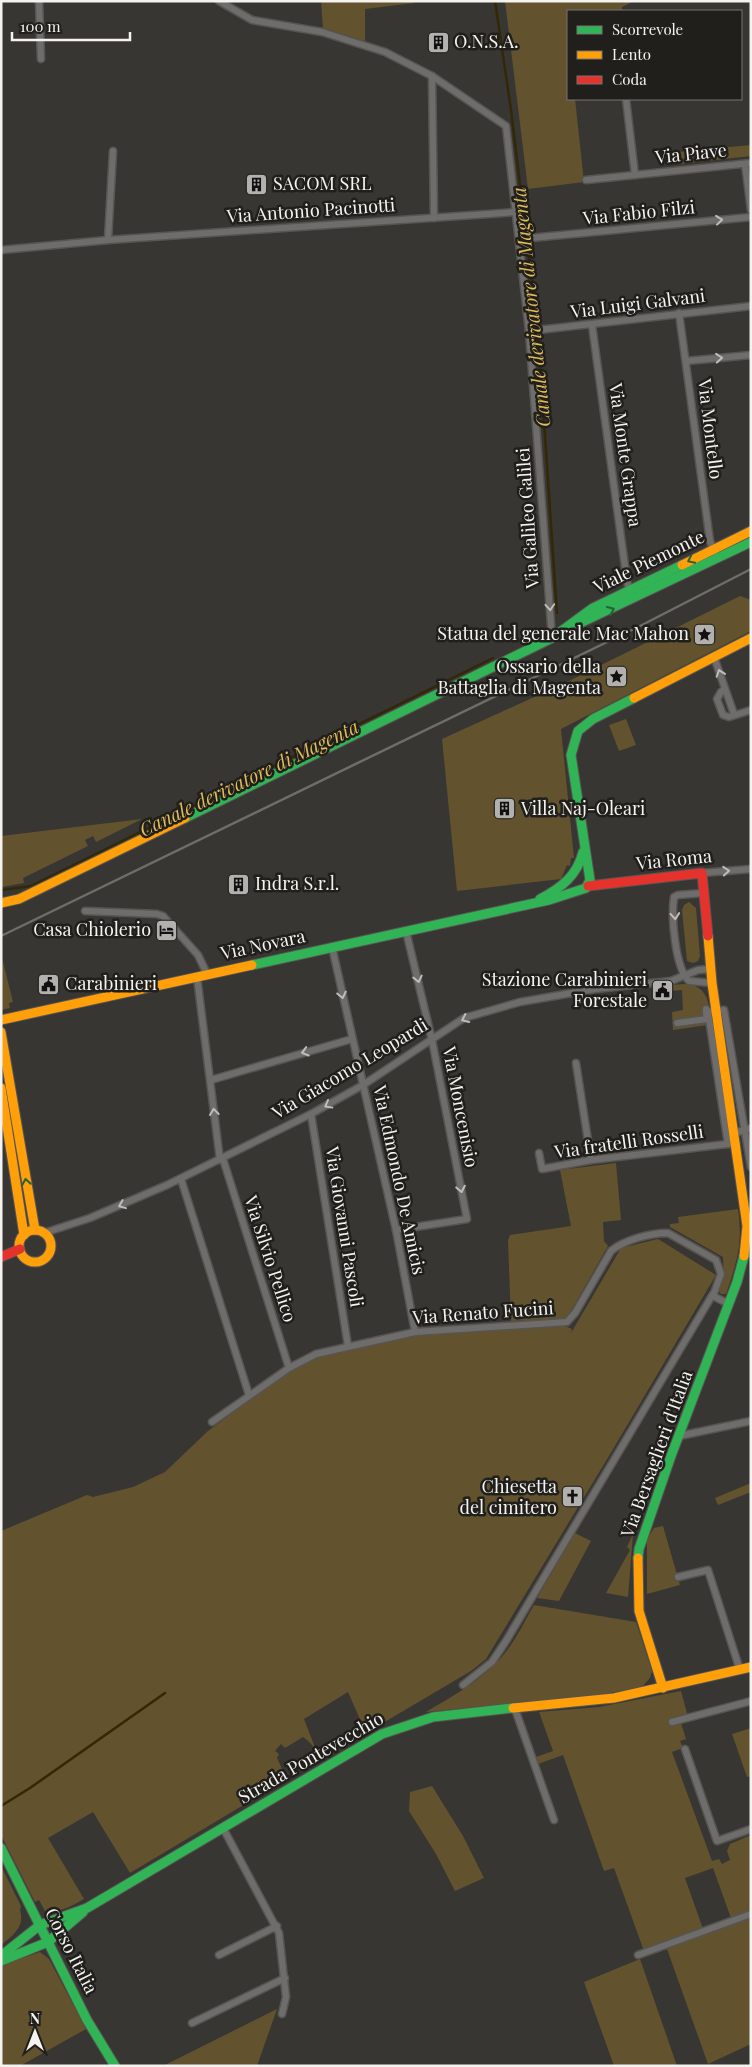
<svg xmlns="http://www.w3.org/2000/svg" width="752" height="2067" viewBox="0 0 752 2067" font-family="'Playfair Display',serif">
  <rect width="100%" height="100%" fill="#383633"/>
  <!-- green -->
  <g fill="#62532e">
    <polygon points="321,1 414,1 414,3 365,9 365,41 323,28"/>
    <polygon points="505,1 634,1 622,7 622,11 568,11 568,99 575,99 584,182 528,189"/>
    <polygon points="751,145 751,156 679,164 678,152"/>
    <polygon points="740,596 751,600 751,631 561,729 574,858 571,858 570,866 567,865 561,879 457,891 442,739 565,683"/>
    <polygon points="626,719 636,745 619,751 609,725"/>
    <polygon points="142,819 96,842 93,836 85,840 88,846 23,878 24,883 2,887 1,836"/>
    <polygon points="689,902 696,908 700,956 698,961 693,963 687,961 682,910 684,905"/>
    <polygon points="1,954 13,1002 9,1003 10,1008 1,1010"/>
    <path d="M 684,984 C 699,985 706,991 709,1006 L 706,1006 L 708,1025 L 673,1030 L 672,1012 L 683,1010 L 682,990 L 670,991 L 670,985 Z"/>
    <polygon points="616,1163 621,1220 603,1222 604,1241 608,1246 567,1318 511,1321 508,1240 510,1235 571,1226 560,1170"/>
    <path d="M 738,1209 C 743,1243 737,1262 726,1294 L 721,1294 L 718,1290 L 724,1276 L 723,1257 L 670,1227 L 670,1224 L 679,1223 L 678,1217 Z"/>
    <path d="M 658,1239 L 716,1275 L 609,1456 L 486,1659 L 471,1671 L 366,1733 L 348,1692 L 304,1719 L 319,1758 L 316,1760 C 317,1748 311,1743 303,1737 L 285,1748 L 281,1744 L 275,1751 L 279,1754 L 277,1758 L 284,1773 L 290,1777 L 130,1873 L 93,1812 L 48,1838 L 84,1899 C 72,1906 60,1913 45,1911 L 39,1900 L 35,1902 L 1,1835 L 1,1531 L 87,1495 L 93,1497 L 133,1487 L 165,1472 L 208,1431 L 286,1373 L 322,1355 L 411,1335 L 508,1327 L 565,1326 L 572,1329 L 571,1333 L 621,1248 Z"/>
    <polygon points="751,1483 751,1492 718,1505 715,1498"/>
    <polygon points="663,1526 680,1585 647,1594 647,1539 654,1528"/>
    <polygon points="575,1533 591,1541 559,1601 537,1598"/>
    <polygon points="633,1534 628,1597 606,1593 630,1550 627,1547"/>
    <path d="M 534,1605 L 636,1622 L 652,1671 L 650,1678 L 641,1688 L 591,1696 L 426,1712 C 451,1697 479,1682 499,1660 C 514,1644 523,1624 534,1605 Z"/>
    <polygon points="681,1691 688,1717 680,1720 686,1739 680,1741 683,1748 672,1752 712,1861 719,1859 722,1864 730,1860 727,1851 730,1844 751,1835 751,1910 731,1918 713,1868 685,1878 703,1929 644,1951 614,1868 604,1871 563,1755 538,1764 536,1757 553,1751 539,1712 599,1707"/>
    <polygon points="751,1728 751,1776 747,1777 732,1734"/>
    <polygon points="432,1786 463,1836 484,1878 455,1891 436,1854 409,1811 410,1792"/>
    <path d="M 1,1866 L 21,1906 L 20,1910 C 25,1926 14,1935 1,1945 Z"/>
    <polygon points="751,1916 751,2044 708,2064 667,1949"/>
    <polygon points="40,1952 49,1959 86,2029 20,2066 1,2066 1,1965"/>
    <polygon points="640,1959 677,2066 614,2066 584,1982"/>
    <polygon points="277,2009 257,2066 163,2066"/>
  </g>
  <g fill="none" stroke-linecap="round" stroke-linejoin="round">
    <!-- stream -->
    <g stroke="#332705" stroke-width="2.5">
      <polyline points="495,1 511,110 538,333 557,613"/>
      <polyline points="2,890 31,886 493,658"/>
      <polyline points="1,1806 30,1788 165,1693"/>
    </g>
    <defs>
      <g id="street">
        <polyline points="39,1 41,59"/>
        <polyline points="219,1 252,20 322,32 385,52 432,76 506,126 529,331 552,638"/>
        <polyline points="432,76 434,218"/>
        <polyline points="626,99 635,175"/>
        <polyline points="745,164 751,210"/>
        <polyline points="586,180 751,163"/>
        <polyline points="520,239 751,217"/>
        <polyline points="108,240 113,151"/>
        <polyline points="1,250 108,240 516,212"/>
        <polyline points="679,313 710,541 715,553"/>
        <polyline points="592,325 627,581 630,593"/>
        <polyline points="529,331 751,306"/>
        <polyline points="686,361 751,355"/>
        <polyline points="714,657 734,714"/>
        <polyline points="725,689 721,692 717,699 723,715 729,717 751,710"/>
        <polyline points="702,873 751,869"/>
        <path d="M 704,893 L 678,895 L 674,897 C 671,916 675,968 689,981 L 712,983"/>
        <polyline points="85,911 157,914 163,916 198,955 207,974"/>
        <polyline points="332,947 396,1230 415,1332"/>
        <polyline points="197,977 220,1160"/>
        <polyline points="706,1009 706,1012 724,1010 751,1167"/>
        <polyline points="708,1012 728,1144"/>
        <polyline points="677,1023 707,1019 706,1013"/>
        <polyline points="576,1063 591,1160"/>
        <polyline points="211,1080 352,1039"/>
        <polyline points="311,1114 348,1346"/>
        <polyline points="734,1133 751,1128"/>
        <polyline points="539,1153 542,1169 591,1160 736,1143"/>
        <polyline points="223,1159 289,1368"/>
        <polyline points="181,1179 249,1395"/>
        <polyline points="396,1230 467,1219 432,1040 406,931"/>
        <polyline points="44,1233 90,1218 167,1185 311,1114 363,1085 464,1018 520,1002 595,989 671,981 698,970 710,969"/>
        <path d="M 212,1422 L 289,1368 L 316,1354 L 415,1332 L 567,1322 L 575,1313 L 611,1251 C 624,1240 650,1233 668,1233 L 716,1260 L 721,1274 L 713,1296 L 729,1304"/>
        <polyline points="679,1436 751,1421"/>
        <polyline points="678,1577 708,1570 740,1670"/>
        <polyline points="463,1685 492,1662 506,1641 713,1294"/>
        <polyline points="515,1709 554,1820"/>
        <polyline points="672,1722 751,1701"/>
        <polyline points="685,1749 717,1841 751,1829"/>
        <polyline points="223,1828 279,1933 286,1997 282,2014"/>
        <polyline points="219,1955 277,1926"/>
        <polyline points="638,1955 751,1914"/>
        <polyline points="192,2023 285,1978"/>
      </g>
      <g id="fast">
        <polyline points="578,624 751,542"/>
        <polyline points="185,818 552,638 593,608 682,565"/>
        <path d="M 540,899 C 561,888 577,876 583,852"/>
        <polyline points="252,965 549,900 586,888 590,880 571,755 578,731 593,719 634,698"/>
        <polyline points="638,1558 639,1549 671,1456 737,1282 744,1256"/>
        <polyline points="1,1848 87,2020 115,2066"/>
        <polyline points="1,1956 40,1925 87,1908 382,1734 433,1717 513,1708"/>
        <polyline points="1,1961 48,1942 83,1912"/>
      </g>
      <g id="slow">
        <polyline points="682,565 751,531"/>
        <polyline points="634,698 751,638"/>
        <polyline points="1,903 19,899 185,818"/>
        <polyline points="708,936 712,983 747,1226 744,1256"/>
        <polyline points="1,1020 252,965"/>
        <polyline points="1,1032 35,1230"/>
        <polyline points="1,1088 24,1235"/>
        <circle cx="35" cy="1246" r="16"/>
        <polyline points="638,1558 639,1611 663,1688"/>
        <polyline points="513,1708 614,1698 751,1667"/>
      </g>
      <g id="jam">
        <polyline points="588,886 702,873 708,936"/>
        <polyline points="1,1257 20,1249"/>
      </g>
    </defs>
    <!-- street casing -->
    <use href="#street" stroke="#575552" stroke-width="9"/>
    <!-- fast casing -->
    <use href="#fast" stroke="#575552" stroke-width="11"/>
    <!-- slow casing -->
    <use href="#slow" stroke="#575552" stroke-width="11"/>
    <!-- jam casing -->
    <use href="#jam" stroke="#575552" stroke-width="11"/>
    <!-- street -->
    <use href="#street" stroke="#6f6d6b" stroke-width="6"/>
    <!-- fast -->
    <use href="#fast" stroke="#30b455" stroke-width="9"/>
    <!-- slow -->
    <use href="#slow" stroke="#ff9f0a" stroke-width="9"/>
    <!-- jam -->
    <use href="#jam" stroke="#e5322d" stroke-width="9"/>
    <!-- rail -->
    <polyline stroke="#6e6d6a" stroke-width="2.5" points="1,936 638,627 751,569"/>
  </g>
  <!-- one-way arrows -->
  <defs><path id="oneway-chevron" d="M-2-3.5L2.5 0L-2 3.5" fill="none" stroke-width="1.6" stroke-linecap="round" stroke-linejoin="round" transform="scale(1.25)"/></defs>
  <g stroke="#bfbdbb">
    <use href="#oneway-chevron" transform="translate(719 220) rotate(-6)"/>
    <use href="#oneway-chevron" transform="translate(719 358) rotate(-5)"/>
    <use href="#oneway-chevron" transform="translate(550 607) rotate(86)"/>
    <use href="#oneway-chevron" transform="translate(720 673) rotate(-109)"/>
    <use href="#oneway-chevron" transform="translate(726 871) rotate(-4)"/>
    <use href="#oneway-chevron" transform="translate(675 916) rotate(85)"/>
    <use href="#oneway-chevron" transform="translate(418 979) rotate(77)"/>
    <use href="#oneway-chevron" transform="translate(342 995) rotate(78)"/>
    <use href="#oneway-chevron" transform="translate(465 1019) rotate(155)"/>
    <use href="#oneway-chevron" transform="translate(305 1052) rotate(164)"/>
    <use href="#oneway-chevron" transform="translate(328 1105) rotate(151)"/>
    <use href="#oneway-chevron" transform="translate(214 1112) rotate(-97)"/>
    <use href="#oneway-chevron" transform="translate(461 1189) rotate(79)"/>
    <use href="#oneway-chevron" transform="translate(122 1205) rotate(158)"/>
  </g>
  <g stroke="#276236">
    <use href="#oneway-chevron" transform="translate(691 560) rotate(154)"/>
    <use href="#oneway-chevron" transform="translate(611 610) rotate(-24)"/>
    <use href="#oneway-chevron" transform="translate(26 1182) rotate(-99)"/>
  </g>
  <!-- icons -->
  <defs>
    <symbol id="building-square" viewBox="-11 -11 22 22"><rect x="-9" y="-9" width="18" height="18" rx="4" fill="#b3b1ae" stroke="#201f1c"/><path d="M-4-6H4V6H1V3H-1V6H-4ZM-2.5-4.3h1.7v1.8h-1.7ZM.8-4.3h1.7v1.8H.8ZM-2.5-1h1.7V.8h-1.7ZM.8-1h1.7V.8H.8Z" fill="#111"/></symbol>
    <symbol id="sight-square" viewBox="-11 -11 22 22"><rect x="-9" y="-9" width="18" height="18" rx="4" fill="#b3b1ae" stroke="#201f1c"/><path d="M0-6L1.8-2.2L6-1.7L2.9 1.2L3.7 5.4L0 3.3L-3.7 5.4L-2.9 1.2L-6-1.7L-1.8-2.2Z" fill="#111"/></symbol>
    <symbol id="hotel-square" viewBox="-11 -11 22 22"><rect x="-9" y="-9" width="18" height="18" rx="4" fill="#b3b1ae" stroke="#201f1c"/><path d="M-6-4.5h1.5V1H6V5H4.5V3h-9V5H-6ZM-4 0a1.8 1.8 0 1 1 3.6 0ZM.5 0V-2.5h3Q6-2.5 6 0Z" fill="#111"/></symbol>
    <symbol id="civic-square" viewBox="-11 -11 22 22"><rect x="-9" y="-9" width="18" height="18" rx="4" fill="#b3b1ae" stroke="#201f1c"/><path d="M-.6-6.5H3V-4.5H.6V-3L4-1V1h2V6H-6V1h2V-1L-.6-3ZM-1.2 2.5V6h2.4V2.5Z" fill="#111"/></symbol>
    <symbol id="church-square" viewBox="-11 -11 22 22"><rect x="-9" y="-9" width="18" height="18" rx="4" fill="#b3b1ae" stroke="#201f1c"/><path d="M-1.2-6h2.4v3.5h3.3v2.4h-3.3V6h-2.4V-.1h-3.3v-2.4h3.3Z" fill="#111"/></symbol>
  </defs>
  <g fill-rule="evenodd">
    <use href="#building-square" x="426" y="30" width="25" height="25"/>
    <use href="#building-square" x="244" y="172" width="25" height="25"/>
    <use href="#sight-square" x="692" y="622" width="25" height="25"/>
    <use href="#sight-square" x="604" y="664" width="25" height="25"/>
    <use href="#building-square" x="492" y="796" width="25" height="25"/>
    <use href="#building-square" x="226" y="872" width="25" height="25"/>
    <use href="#hotel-square" x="154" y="918" width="25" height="25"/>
    <use href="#civic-square" x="36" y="972" width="25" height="25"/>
    <use href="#civic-square" x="650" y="978" width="25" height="25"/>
    <use href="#church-square" x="560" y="1484" width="25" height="25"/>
  </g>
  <g text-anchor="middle" stroke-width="5" stroke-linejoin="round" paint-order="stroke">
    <!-- poi labels -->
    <g font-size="18" fill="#f5f3f0" stroke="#201f1c" text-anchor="start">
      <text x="454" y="48">O.N.S.A.</text>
      <text x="273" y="190">SACOM SRL</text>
      <text x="689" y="640" text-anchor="end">Statua del generale Mac Mahon</text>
      <text x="601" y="673" text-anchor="end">Ossario della<tspan x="601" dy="21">Battaglia di Magenta</tspan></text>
      <text x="521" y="815">Villa Naj-Oleari</text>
      <text x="255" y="890">Indra S.r.l.</text>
      <text x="151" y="936" text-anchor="end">Casa Chiolerio</text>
      <text x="647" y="986" text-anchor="end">Stazione Carabinieri<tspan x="647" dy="21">Forestale</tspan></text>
      <text x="65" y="990">Carabinieri</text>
      <text x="557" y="1493" text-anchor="end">Chiesetta<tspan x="557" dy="21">del cimitero</tspan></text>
    </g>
    <!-- street labels -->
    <g font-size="18" fill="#f5f3f0" stroke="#201f1c">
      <text transform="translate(691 154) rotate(-6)" y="6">Via Piave</text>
      <text transform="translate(311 211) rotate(-4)" y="6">Via Antonio Pacinotti</text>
      <text transform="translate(639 213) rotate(-6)" y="6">Via Fabio Filzi</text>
      <text transform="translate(638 304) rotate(-7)" y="6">Via Luigi Galvani</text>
      <text transform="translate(710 429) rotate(83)" y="6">Via Montello</text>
      <text transform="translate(625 455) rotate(82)" y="6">Via Monte Grappa</text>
      <text transform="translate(528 518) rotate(-94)" y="6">Via Galileo Galilei</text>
      <text transform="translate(649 562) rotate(-26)" y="6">Viale Piemonte</text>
      <text transform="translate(674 860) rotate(-6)" y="6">Via Roma</text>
      <text transform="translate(263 945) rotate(-12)" y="6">Via Novara</text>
      <text transform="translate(350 1069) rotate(-31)" y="6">Via Giacomo Leopardi</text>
      <text transform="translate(460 1107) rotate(79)" y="6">Via Moncenisio</text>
      <text transform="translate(629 1142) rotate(-8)" y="6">Via fratelli Rosselli</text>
      <text transform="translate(399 1180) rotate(78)" y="6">Via Edmondo De Amicis</text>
      <text transform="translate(344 1227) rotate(81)" y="6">Via Giovanni Pascoli</text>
      <text transform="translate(270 1259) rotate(72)" y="6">Via Silvio Pellico</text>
      <text transform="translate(483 1313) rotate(-4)" y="6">Via Renato Fucini</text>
      <text transform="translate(657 1454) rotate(-70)" y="6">Via Bersaglieri d'Italia</text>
      <text transform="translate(311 1758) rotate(-30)" y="6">Strada Pontevecchio</text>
      <text transform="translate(71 1951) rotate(63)" y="6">Corso Italia</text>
    </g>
    <!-- water labels -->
    <g font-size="19" font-style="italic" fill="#e1bd5a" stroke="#201f1c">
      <text transform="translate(531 307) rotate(-96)" y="7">Canale derivatore di Magenta</text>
      <text transform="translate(249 778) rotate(-26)" y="7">Canale derivatore di Magenta</text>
    </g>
  </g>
  <!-- border -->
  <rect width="752" height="2067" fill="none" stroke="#f5f3f0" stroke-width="5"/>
  <!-- legend -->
  <rect x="567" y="10" width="175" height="90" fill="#201f1c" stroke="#757471"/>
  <rect x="577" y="26" width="25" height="8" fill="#30b455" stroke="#757471"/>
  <text x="612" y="35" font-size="15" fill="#f5f3f0">Scorrevole</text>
  <rect x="577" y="51" width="25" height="8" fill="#ff9f0a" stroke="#757471"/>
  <text x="612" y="60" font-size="15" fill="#f5f3f0">Lento</text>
  <rect x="577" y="76" width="25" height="8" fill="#e5322d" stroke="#757471"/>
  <text x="612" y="85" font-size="15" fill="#f5f3f0">Coda</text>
  <!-- north arrow -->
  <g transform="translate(35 2032)" stroke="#201f1c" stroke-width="4" paint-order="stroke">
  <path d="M0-4L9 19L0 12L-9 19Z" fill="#f5f3f0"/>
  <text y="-8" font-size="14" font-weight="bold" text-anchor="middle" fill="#f5f3f0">N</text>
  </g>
  <!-- scale -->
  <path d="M12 32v8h118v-8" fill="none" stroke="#f5f3f0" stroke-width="2.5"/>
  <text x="20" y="32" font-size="15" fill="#f5f3f0" stroke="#201f1c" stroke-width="4" paint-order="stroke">100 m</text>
</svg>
